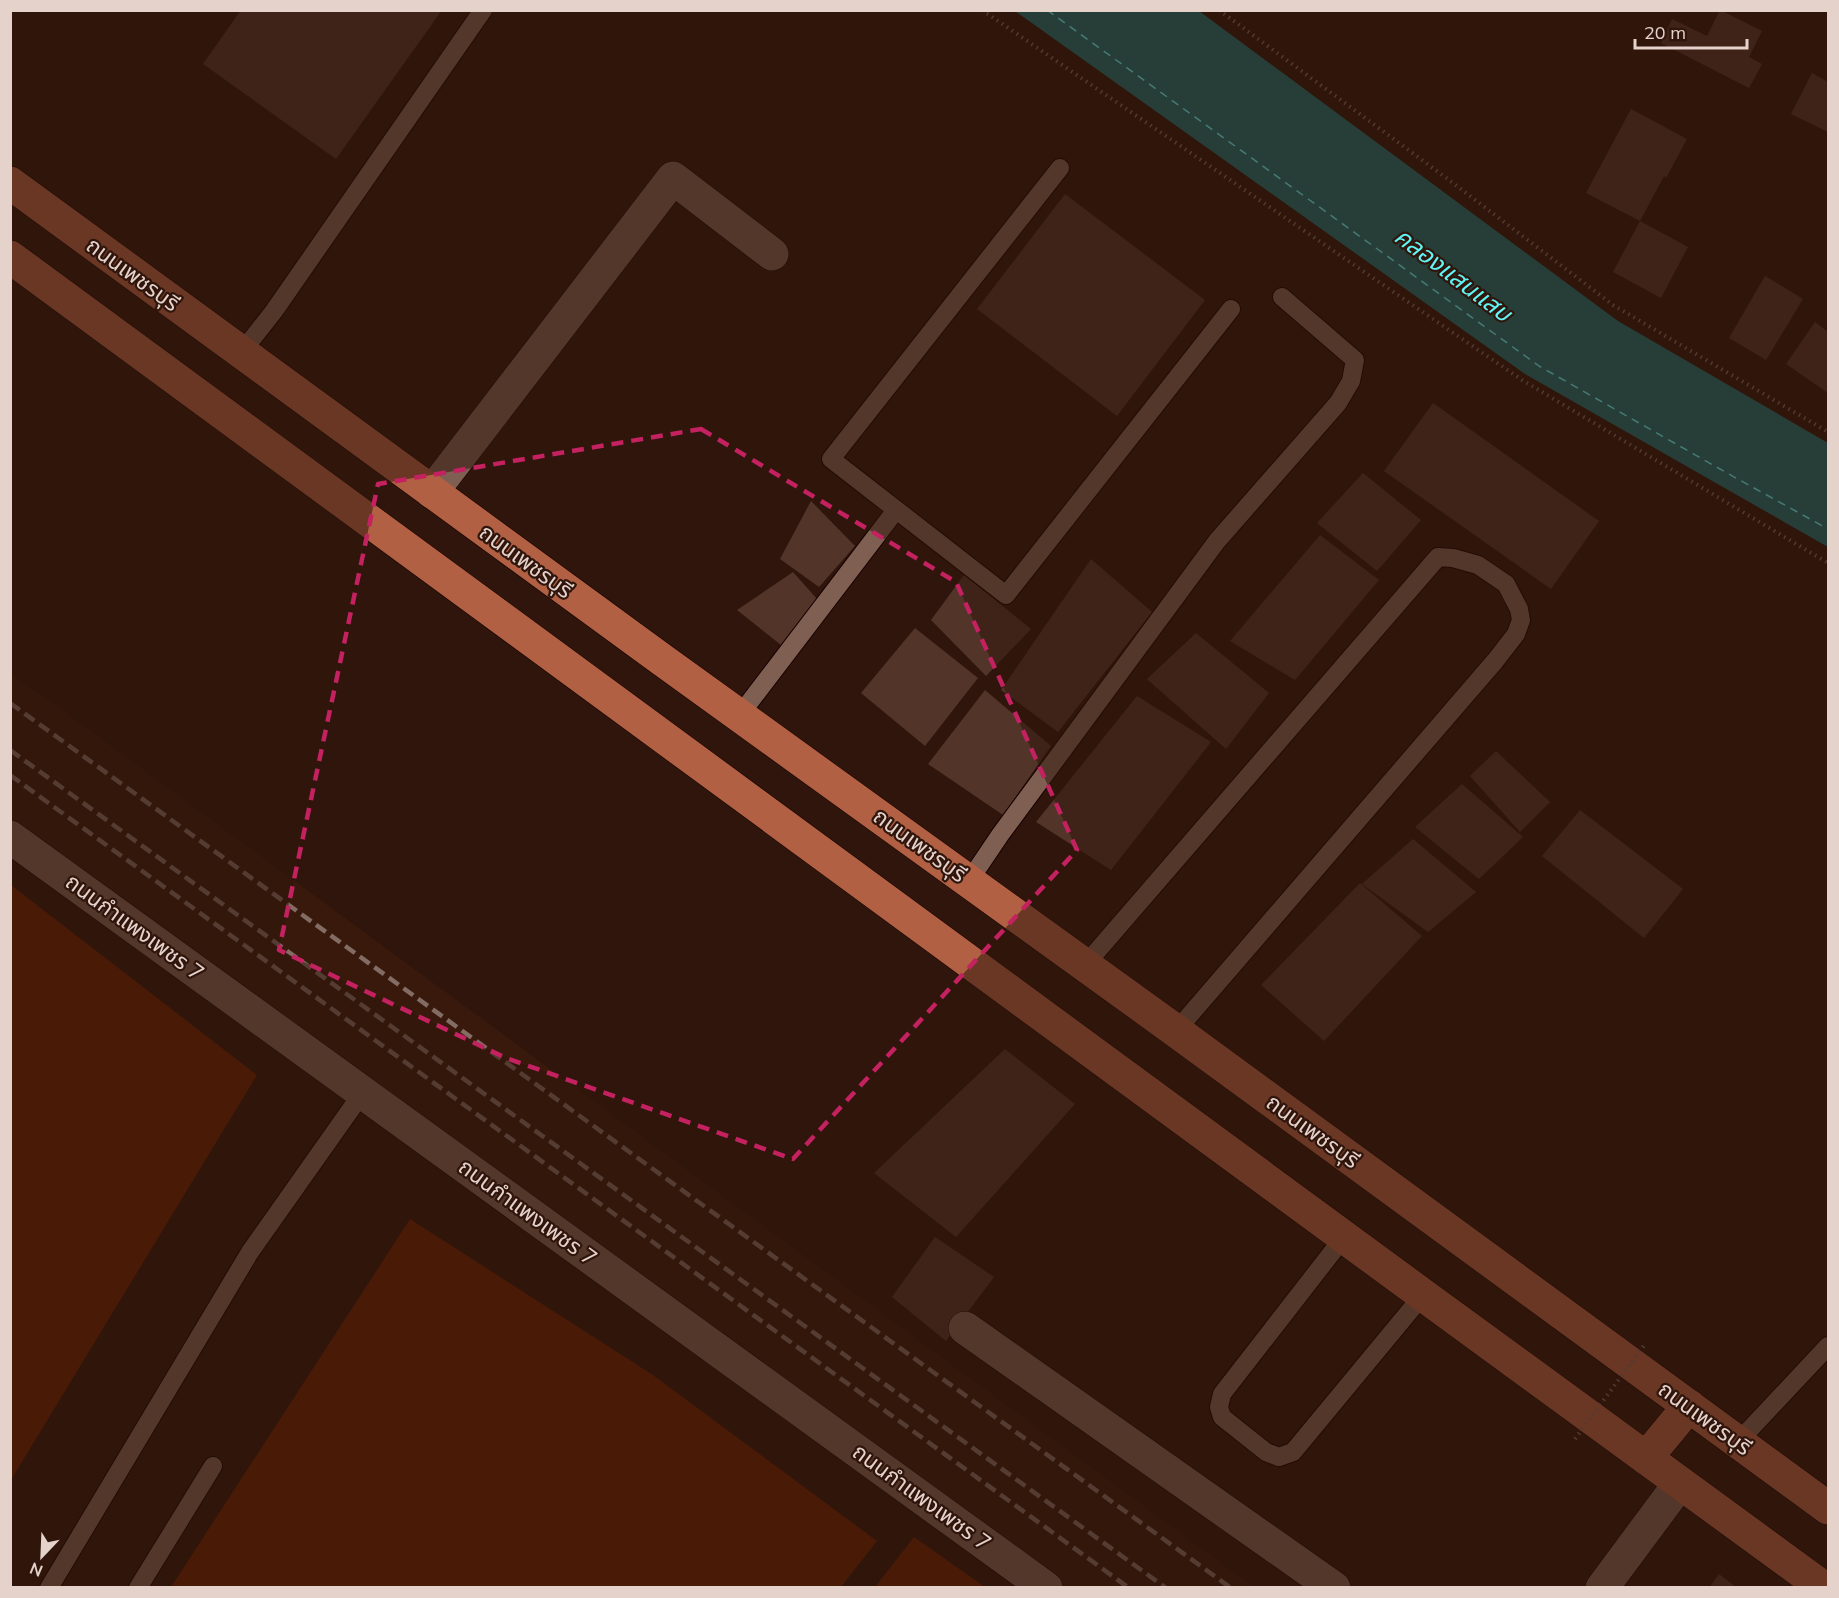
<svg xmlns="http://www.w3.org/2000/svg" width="1839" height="1598" viewBox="0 0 1839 1598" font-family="Mulish,'Noto Sans Thai',sans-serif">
  <rect width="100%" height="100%" fill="#2f150b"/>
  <!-- built -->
  <polygon fill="#3a190d" points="11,674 68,714 1254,1587 1055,1587 11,822"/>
  <!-- green -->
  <g fill="#681f00">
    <polygon points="11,885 257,1075 11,1480"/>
    <polygon points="410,1219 653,1375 877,1541 841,1587 171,1587"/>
    <polygon points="914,1537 985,1587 875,1587"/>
  </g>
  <!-- water -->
  <polygon fill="#1d6f70" points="1015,11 1199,11 1618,321 1828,443 1828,547 1525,374"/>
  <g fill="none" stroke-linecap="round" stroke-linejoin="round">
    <!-- ferry -->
    <polyline stroke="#60f4f5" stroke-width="1.5" stroke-dasharray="8 6" stroke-linecap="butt" points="1047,10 1539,366 1727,473 1828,529"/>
  </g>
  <!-- building -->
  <g fill="#523429">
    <polygon points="241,10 442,10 336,159 203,64"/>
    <polygon points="1720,10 1762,31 1749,57 1762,64 1749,88 1661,43 1672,19 1707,36"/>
    <polygon points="1812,73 1828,82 1828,132 1791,114"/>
    <polygon points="1631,109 1687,139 1666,178 1664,176 1640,221 1688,247 1661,298 1613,272 1640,221 1586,193"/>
    <polygon points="1065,194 1205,300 1117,416 977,309"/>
    <polygon points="1765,276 1803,299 1766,360 1729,338"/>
    <polygon points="1815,322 1828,332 1828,393 1786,364"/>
    <polygon points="1433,403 1599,521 1551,589 1384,471"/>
    <polygon points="1363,473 1421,520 1377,571 1317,523"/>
    <polygon points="811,501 855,546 819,587 780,559"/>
    <polygon points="1320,535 1379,580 1295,680 1230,641"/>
    <polygon points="1091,559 1152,612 1058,732 1001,690"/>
    <polygon points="793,572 818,600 781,645 737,610"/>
    <polygon points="964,575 1031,629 986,676 931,620"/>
    <polygon points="915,628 978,678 925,746 861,693"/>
    <polygon points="1196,633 1269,693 1226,749 1147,679"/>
    <polygon points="985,690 1051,746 1003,815 928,764"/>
    <polygon points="1137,696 1211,742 1111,870 1036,822"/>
    <polygon points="1496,751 1550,802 1520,832 1470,776"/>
    <polygon points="1462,784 1523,837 1479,879 1415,827"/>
    <polygon points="1580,810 1683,889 1644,938 1542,856"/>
    <polygon points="1413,839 1476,892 1428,932 1362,884"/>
    <polygon points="1360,883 1422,936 1324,1041 1261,985"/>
    <polygon points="1005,1049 1075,1104 956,1237 874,1173"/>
    <polygon points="935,1237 994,1277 946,1341 892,1297"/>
    <polygon points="1719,1574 1737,1588 1709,1588"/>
  </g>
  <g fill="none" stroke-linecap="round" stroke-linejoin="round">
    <defs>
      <g id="lane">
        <polyline points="1060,168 831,459 1006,595 1231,309"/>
        <polyline points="241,353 274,311 483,10"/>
        <polyline points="739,716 896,510"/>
        <polyline points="969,881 1000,835 1217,541 1338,403 1351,381 1355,360 1282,297"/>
        <polyline points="1085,965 1438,557 1453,558 1478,565 1506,584 1519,609 1521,620 1516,634 1495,661 1176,1031"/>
        <polyline points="1344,1237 1222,1394 1219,1407 1222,1417 1266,1452 1279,1457 1293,1452 1423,1295"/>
        <polyline points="1738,1442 1828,1346"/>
        <polyline points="49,1588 250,1252 363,1092"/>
        <polyline points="138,1588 213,1466"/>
      </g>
      <g id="street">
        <polyline points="432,492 673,178 772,254"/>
        <polyline points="965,1328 1334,1588"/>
        <polyline points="1602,1588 1680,1483"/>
      </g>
      <polyline id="secondary" points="10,837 1046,1588"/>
      <g id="primary">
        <polyline points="10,183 661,659 1176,1031 1828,1508"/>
        <polyline points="10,257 1423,1295 1824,1588"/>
        <polyline points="1646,1458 1689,1406"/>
      </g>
    </defs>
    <!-- lane casing -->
    <use href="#lane" stroke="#160100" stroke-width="20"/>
    <!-- street casing -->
    <use href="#street" stroke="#160100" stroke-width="34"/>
    <!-- secondary casing -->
    <use href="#secondary" stroke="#160100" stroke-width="34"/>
    <!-- primary casing -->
    <use href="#primary" stroke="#160100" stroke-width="34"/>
    <!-- path -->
    <g stroke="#7e675f" stroke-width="4" stroke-dasharray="1.5 4.5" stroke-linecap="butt">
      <polyline points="982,10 1522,380 1828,563"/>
      <polyline points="1219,10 1445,177 1613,305 1828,432"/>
    </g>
    <!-- lane -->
    <use href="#lane" stroke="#805f53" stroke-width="18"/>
    <!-- street -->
    <use href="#street" stroke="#805f53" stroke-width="33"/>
    <!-- secondary -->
    <use href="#secondary" stroke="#805f53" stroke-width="33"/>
    <!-- primary -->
    <use href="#primary" stroke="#b16043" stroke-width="33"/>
    <!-- rail -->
    <g stroke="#836c63" stroke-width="4.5" stroke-dasharray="12 6" stroke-linecap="butt">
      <polyline points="10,703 1231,1588"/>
      <polyline points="10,750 1166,1588"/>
      <polyline points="10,775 1129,1588"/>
    </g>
    <!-- path-bridge -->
    <polyline stroke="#7e675f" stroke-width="4" stroke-dasharray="1.5 4.5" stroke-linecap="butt" points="1575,1439 1645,1344"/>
  </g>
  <!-- marked area -->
  <path d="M0 0H1839V1598H0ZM 701,429 L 956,582 L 1077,850 L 793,1159 L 506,1058 L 279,950 L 378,484 Z" fill="#2f150b" fill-opacity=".55" fill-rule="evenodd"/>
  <path fill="none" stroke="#c42161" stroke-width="4.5" stroke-dasharray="12 8" stroke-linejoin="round" d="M 701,429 L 956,582 L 1077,850 L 793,1159 L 506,1058 L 279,950 L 378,484 Z"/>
  <g text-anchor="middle" stroke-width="4.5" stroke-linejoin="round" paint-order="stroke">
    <!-- street labels -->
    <g font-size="22" fill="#e5d2cb" stroke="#2f150b">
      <text transform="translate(133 274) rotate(36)" y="8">ถนนเพชรบุรี</text>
      <text transform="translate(526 561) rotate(36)" y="8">ถนนเพชรบุรี</text>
      <text transform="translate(920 845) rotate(36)" y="8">ถนนเพชรบุรี</text>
      <text transform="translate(135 927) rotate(36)" y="8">ถนนกำแพงเพชร 7</text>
      <text transform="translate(1313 1131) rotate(36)" y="8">ถนนเพชรบุรี</text>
      <text transform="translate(528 1212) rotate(36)" y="8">ถนนกำแพงเพชร 7</text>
      <text transform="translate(1705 1418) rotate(36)" y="8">ถนนเพชรบุรี</text>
      <text transform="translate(922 1497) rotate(36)" y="8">ถนนกำแพงเพชร 7</text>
    </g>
    <!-- water labels -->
    <g font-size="24" font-style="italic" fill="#60f4f5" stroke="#2f150b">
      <text transform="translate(1453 275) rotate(37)" y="8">คลองแสนแสบ</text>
    </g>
  </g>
  <!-- border -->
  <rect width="1839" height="1598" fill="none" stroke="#e5d2cb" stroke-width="24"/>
  <!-- north arrow -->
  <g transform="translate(42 1556) rotate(203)" stroke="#2f150b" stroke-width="4.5" paint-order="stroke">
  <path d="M0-4.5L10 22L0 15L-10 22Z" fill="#e5d2cb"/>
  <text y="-9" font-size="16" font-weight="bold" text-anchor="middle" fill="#e5d2cb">N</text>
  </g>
  <!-- scale -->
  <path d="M1635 39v9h112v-9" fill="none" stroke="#e5d2cb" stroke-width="3"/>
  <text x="1644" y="39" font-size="18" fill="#e5d2cb" stroke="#2f150b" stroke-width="4.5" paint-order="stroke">20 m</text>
</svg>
